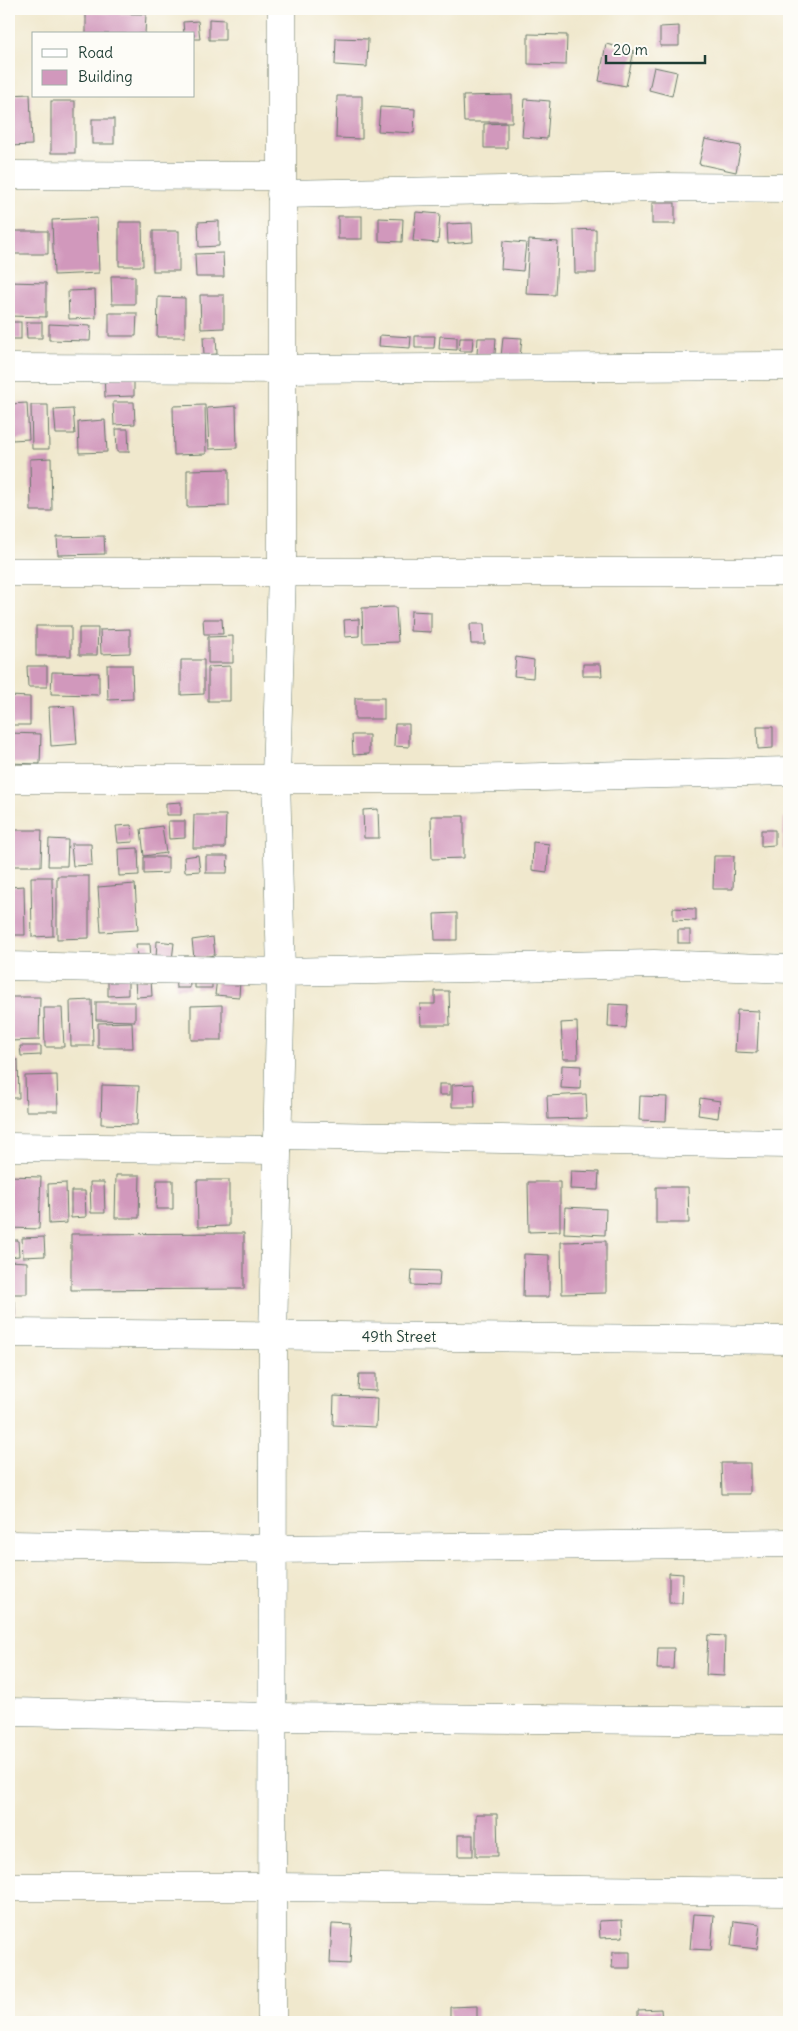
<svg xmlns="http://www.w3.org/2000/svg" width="798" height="2031" viewBox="0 0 798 2031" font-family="Delius,sans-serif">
  <rect width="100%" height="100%" fill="#fdfcf7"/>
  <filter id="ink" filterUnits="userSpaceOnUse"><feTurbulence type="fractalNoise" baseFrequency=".02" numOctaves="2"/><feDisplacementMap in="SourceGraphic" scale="10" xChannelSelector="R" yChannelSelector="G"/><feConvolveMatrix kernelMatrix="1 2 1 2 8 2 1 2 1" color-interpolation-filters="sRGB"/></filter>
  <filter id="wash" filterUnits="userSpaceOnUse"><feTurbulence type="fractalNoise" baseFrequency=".0096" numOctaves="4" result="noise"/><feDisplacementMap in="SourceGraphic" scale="20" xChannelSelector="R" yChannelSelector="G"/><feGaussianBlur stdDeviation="1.12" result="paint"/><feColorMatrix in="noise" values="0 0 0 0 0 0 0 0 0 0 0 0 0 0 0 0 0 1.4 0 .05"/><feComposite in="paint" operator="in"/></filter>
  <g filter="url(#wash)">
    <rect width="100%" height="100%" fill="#f0e8cd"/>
    <g id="blocks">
      <!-- building -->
      <g fill="#d198bc">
        <polygon points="86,13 146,14 145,34 86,34"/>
        <polygon points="209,19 225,20 225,40 209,40"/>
        <polygon points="198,21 200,39 194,39 194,34 184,34 183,22"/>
        <polygon points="679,26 679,46 660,46 660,27"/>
        <polygon points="528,34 567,35 566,65 528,64"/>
        <polygon points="336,38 368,39 367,67 335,65"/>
        <polygon points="606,44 634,51 626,86 599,81"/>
        <polygon points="654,67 677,72 672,96 649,90"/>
        <polygon points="30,94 32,145 9,146 9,95"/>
        <polygon points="512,95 512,122 464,122 463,96"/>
        <polygon points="337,96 362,96 362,139 336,138"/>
        <polygon points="525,99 550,101 547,139 522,137"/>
        <rect x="51" y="101" width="24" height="52"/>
        <polygon points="380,107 415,109 414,133 378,131"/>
        <rect x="92" y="119" width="22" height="25"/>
        <polygon points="507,123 507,148 484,148 484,124"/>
        <polygon points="705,139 741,146 736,172 699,164"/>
        <rect x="652" y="203" width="23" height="21"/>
        <polygon points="416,212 440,214 438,243 413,241"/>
        <rect x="338" y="216" width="24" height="23"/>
        <polygon points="97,218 99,273 54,275 52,220"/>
        <polygon points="379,218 403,219 402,242 379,241"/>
        <polygon points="219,221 219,246 199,247 198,222"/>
        <polygon points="119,222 142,222 143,266 119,266"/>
        <polygon points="472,223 473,242 448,244 447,224"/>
        <polygon points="596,229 596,273 575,273 574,230"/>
        <polygon points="11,231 48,231 48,254 10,254"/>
        <rect x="153" y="231" width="26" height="40"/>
        <polygon points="529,240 558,242 555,295 526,294"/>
        <polygon points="503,241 526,243 523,271 501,269"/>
        <polygon points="223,253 224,277 196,277 195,254"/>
        <polygon points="111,276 135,276 135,304 112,304"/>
        <polygon points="9,282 46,283 46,317 9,316"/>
        <polygon points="95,290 96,318 69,319 68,291"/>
        <polygon points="200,295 224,295 224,328 201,329"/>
        <polygon points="158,297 185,298 185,337 157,337"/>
        <polygon points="109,313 137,313 136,336 109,336"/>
        <rect x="9" y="322" width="12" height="17"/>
        <polygon points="26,322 42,322 42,338 27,338"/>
        <polygon points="49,324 91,326 90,341 49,340"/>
        <polygon points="380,335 411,337 410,348 379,346"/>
        <polygon points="415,336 435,336 434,348 415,348"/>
        <polygon points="440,336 457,337 457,350 439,349"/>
        <polygon points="203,337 216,337 217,354 204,355"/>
        <polygon points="503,337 522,338 520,358 501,357"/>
        <polygon points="460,338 473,338 472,351 459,351"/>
        <polygon points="478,338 496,338 495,354 477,354"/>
        <polygon points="104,371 134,371 134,396 105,397"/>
        <polygon points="113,402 134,402 135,424 114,425"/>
        <polygon points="27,403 29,439 12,440 10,404"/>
        <polygon points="31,405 48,405 49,449 32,449"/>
        <polygon points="205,405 206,454 174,455 173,406"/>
        <polygon points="236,406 237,448 209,449 207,408"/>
        <polygon points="73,409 75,434 56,434 54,410"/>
        <polygon points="105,420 107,452 79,453 78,422"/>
        <polygon points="116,429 128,429 129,452 117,452"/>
        <polygon points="51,458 52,511 31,511 30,459"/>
        <polygon points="229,469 229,506 187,507 187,470"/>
        <polygon points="104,536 105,554 58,555 57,537"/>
        <polygon points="396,607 398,642 363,643 362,608"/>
        <polygon points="411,611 431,612 431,632 410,631"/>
        <polygon points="203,619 222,619 223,634 204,634"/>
        <polygon points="359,619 359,636 345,637 344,620"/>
        <polygon points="470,624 484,624 485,644 471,644"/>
        <rect x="36" y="626" width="35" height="30"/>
        <polygon points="79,628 98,628 97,655 79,655"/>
        <polygon points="130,629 130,653 101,654 100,630"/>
        <polygon points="233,636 233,663 208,663 208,637"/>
        <polygon points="516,657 534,660 533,678 514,676"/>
        <polygon points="181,660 204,660 204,694 181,695"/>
        <polygon points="583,664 601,664 602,676 583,676"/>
        <polygon points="107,665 132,665 133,699 108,700"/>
        <polygon points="27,666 47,666 47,687 28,687"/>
        <polygon points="230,666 230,701 208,701 208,667"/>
        <polygon points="52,672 99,673 99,695 51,694"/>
        <polygon points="9,696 30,697 30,725 9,725"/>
        <rect x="355" y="698" width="29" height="21"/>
        <polygon points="74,706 77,744 51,746 49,707"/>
        <polygon points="395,724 409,724 409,747 394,746"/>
        <polygon points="757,727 773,727 773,748 758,749"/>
        <polygon points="9,733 41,734 40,764 9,763"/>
        <polygon points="352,735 369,735 369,754 353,755"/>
        <polygon points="181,802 181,815 166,815 166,803"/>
        <polygon points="378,809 379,838 364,838 363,810"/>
        <polygon points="194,815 226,815 225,848 193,848"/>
        <polygon points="431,816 464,816 464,858 432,859"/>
        <polygon points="784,818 789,818 789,849 783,849"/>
        <polygon points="168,821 185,821 185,838 169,839"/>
        <polygon points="131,825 133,842 118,843 116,826"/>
        <polygon points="162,826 166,853 144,856 141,829"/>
        <polygon points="9,830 42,830 41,866 9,866"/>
        <polygon points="761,830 775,830 775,845 761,846"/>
        <polygon points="49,839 68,840 67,866 48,866"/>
        <polygon points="533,842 549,844 547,872 532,870"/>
        <polygon points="71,844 91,844 92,865 73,866"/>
        <polygon points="138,848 139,875 119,876 118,849"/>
        <polygon points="198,855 200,871 185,872 184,857"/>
        <polygon points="206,856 228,856 227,873 206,873"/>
        <polygon points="714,856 734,856 733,889 713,889"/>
        <polygon points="144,857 168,857 168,873 144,874"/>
        <polygon points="57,876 89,876 89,938 57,939"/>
        <polygon points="31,877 52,877 53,936 32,937"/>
        <polygon points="135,884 138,930 101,932 98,887"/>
        <polygon points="24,886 25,935 9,935 9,887"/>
        <polygon points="673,908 696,909 696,921 673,920"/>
        <polygon points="457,913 457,940 435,940 434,914"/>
        <rect x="678" y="930" width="12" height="13"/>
        <polygon points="213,937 215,955 194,958 192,940"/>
        <polygon points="157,941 174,943 172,960 156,959"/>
        <polygon points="136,944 150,944 151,958 137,959"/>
        <polygon points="108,973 128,973 128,995 108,996"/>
        <polygon points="189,974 190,988 176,988 175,976"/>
        <polygon points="195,975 212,976 212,988 195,988"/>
        <polygon points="217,978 240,980 239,997 215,995"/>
        <polygon points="135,979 151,979 152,996 136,997"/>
        <polygon points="435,991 449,991 450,1025 421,1025 420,1004 435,1004"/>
        <polygon points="9,997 40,997 39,1040 9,1041"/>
        <polygon points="92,1000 93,1046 71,1046 70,1001"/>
        <polygon points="96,1002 135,1002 135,1021 96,1020"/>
        <polygon points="609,1004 628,1005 626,1028 608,1027"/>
        <polygon points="222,1005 222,1040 191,1040 191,1006"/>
        <polygon points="44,1008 62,1008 64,1047 45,1047"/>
        <polygon points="737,1010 759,1011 757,1053 735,1052"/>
        <polygon points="132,1022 133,1048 98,1048 98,1023"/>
        <polygon points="577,1022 578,1059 563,1059 561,1023"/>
        <polygon points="788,1038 789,1038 789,1052 787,1052"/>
        <polygon points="20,1046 41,1046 41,1055 21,1056"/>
        <polygon points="9,1060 18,1060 19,1098 9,1098"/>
        <polygon points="562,1065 581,1066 580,1089 561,1088"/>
        <polygon points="57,1075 58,1111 26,1111 25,1076"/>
        <rect x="439" y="1084" width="11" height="11"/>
        <polygon points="474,1084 475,1107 452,1107 452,1085"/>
        <polygon points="102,1085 139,1086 137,1125 101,1124"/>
        <polygon points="586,1094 587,1118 548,1119 547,1096"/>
        <polygon points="640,1096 667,1097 666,1121 639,1120"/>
        <polygon points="700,1098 720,1101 718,1118 698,1115"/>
        <polygon points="571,1171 599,1172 598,1190 570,1189"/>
        <polygon points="116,1175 140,1175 139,1218 115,1218"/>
        <polygon points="9,1176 41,1177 39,1229 9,1228"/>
        <polygon points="157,1180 173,1180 173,1209 156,1209"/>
        <polygon points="197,1180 229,1180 229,1226 198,1227"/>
        <polygon points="90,1182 104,1182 105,1213 91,1213"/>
        <polygon points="528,1182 560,1182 560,1231 529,1232"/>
        <polygon points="66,1183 67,1223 49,1224 48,1184"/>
        <polygon points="656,1187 688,1187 689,1223 656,1223"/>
        <polygon points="71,1191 85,1191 86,1217 71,1218"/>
        <polygon points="565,1207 606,1209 605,1235 564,1233"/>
        <polygon points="244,1233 244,1289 71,1290 71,1234"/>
        <polygon points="44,1237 45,1256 23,1257 22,1238"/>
        <polygon points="9,1240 18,1240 19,1256 9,1257"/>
        <polygon points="606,1241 606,1293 562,1294 561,1242"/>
        <polygon points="524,1254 549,1255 549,1297 523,1297"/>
        <polygon points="9,1261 27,1262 27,1294 9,1294"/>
        <polygon points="412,1270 440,1271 439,1286 411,1285"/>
        <rect x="9" y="1302" width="6" height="13"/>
        <polygon points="359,1374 376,1374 376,1391 358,1390"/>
        <polygon points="334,1396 377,1398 376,1427 333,1425"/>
        <polygon points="721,1463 750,1463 750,1494 722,1494"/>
        <polygon points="669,1573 683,1574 682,1603 669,1603"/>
        <polygon points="708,1635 725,1636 724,1676 706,1675"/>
        <polygon points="658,1648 674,1648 673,1669 657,1669"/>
        <polygon points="476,1814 497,1814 498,1856 476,1856"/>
        <rect x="458" y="1835" width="15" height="21"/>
        <polygon points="693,1914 714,1915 711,1950 690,1949"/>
        <polygon points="622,1920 623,1937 600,1938 599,1921"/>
        <polygon points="734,1921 760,1924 757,1949 731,1946"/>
        <polygon points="332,1924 352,1925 350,1964 330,1963"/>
        <polygon points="613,1952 630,1952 630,1968 612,1968"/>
        <polygon points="477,2006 477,2022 450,2022 450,2007"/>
        <polygon points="661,2009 662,2022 638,2022 638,2010"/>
      </g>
    </g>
  </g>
  <g filter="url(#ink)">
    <use href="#blocks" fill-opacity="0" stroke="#68796a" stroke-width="1"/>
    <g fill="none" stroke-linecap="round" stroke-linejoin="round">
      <defs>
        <g id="minor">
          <polyline points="9,175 281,176"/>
          <polyline points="281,194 659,187 789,188"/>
          <polyline points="9,368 283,369 789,366"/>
          <polyline points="9,572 789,572"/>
          <polyline points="9,779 460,779 789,771"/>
          <polyline points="9,966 281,972 654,964 789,969"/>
          <polyline points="277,1135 789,1144"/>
          <polyline points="9,1147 277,1150"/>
          <polyline points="9,1333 789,1340"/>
          <polyline points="9,1545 273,1549 789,1543"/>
          <polyline points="9,1712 273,1717 789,1721"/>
          <polyline points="9,1887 272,1887 789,1892"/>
          <polyline points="272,2022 273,1337 281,972 276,778 282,572 282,9"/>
        </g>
      </defs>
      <!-- minor casing -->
      <use href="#minor" stroke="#68796a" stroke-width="29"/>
      <!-- minor -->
      <use href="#minor" stroke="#fff" stroke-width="28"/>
    </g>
  </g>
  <g text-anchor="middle" stroke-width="4.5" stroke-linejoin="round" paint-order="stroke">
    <!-- street labels -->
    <g font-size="15" fill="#1f3d34" stroke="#fdfcf7">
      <text x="399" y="1342">49th Street</text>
    </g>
  </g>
  <!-- margin -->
  <rect width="798" height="2031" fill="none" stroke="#fdfcf7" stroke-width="30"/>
  <!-- legend -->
  <rect x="32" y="32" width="162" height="65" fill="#fdfcf7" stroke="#a4b0a9"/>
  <rect x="42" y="49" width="25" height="8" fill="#ffffff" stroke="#a4b0a9"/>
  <text x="78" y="58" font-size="15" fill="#1f3d34">Road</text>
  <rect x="42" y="70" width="25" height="15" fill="#d198bc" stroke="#a4b0a9"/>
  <text x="78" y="82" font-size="15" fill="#1f3d34">Building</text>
  <!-- scale -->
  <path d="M606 55v8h99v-8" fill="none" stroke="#1f3d34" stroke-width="2.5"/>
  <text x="613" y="55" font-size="15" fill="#1f3d34" stroke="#fdfcf7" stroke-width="4" paint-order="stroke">20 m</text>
</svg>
